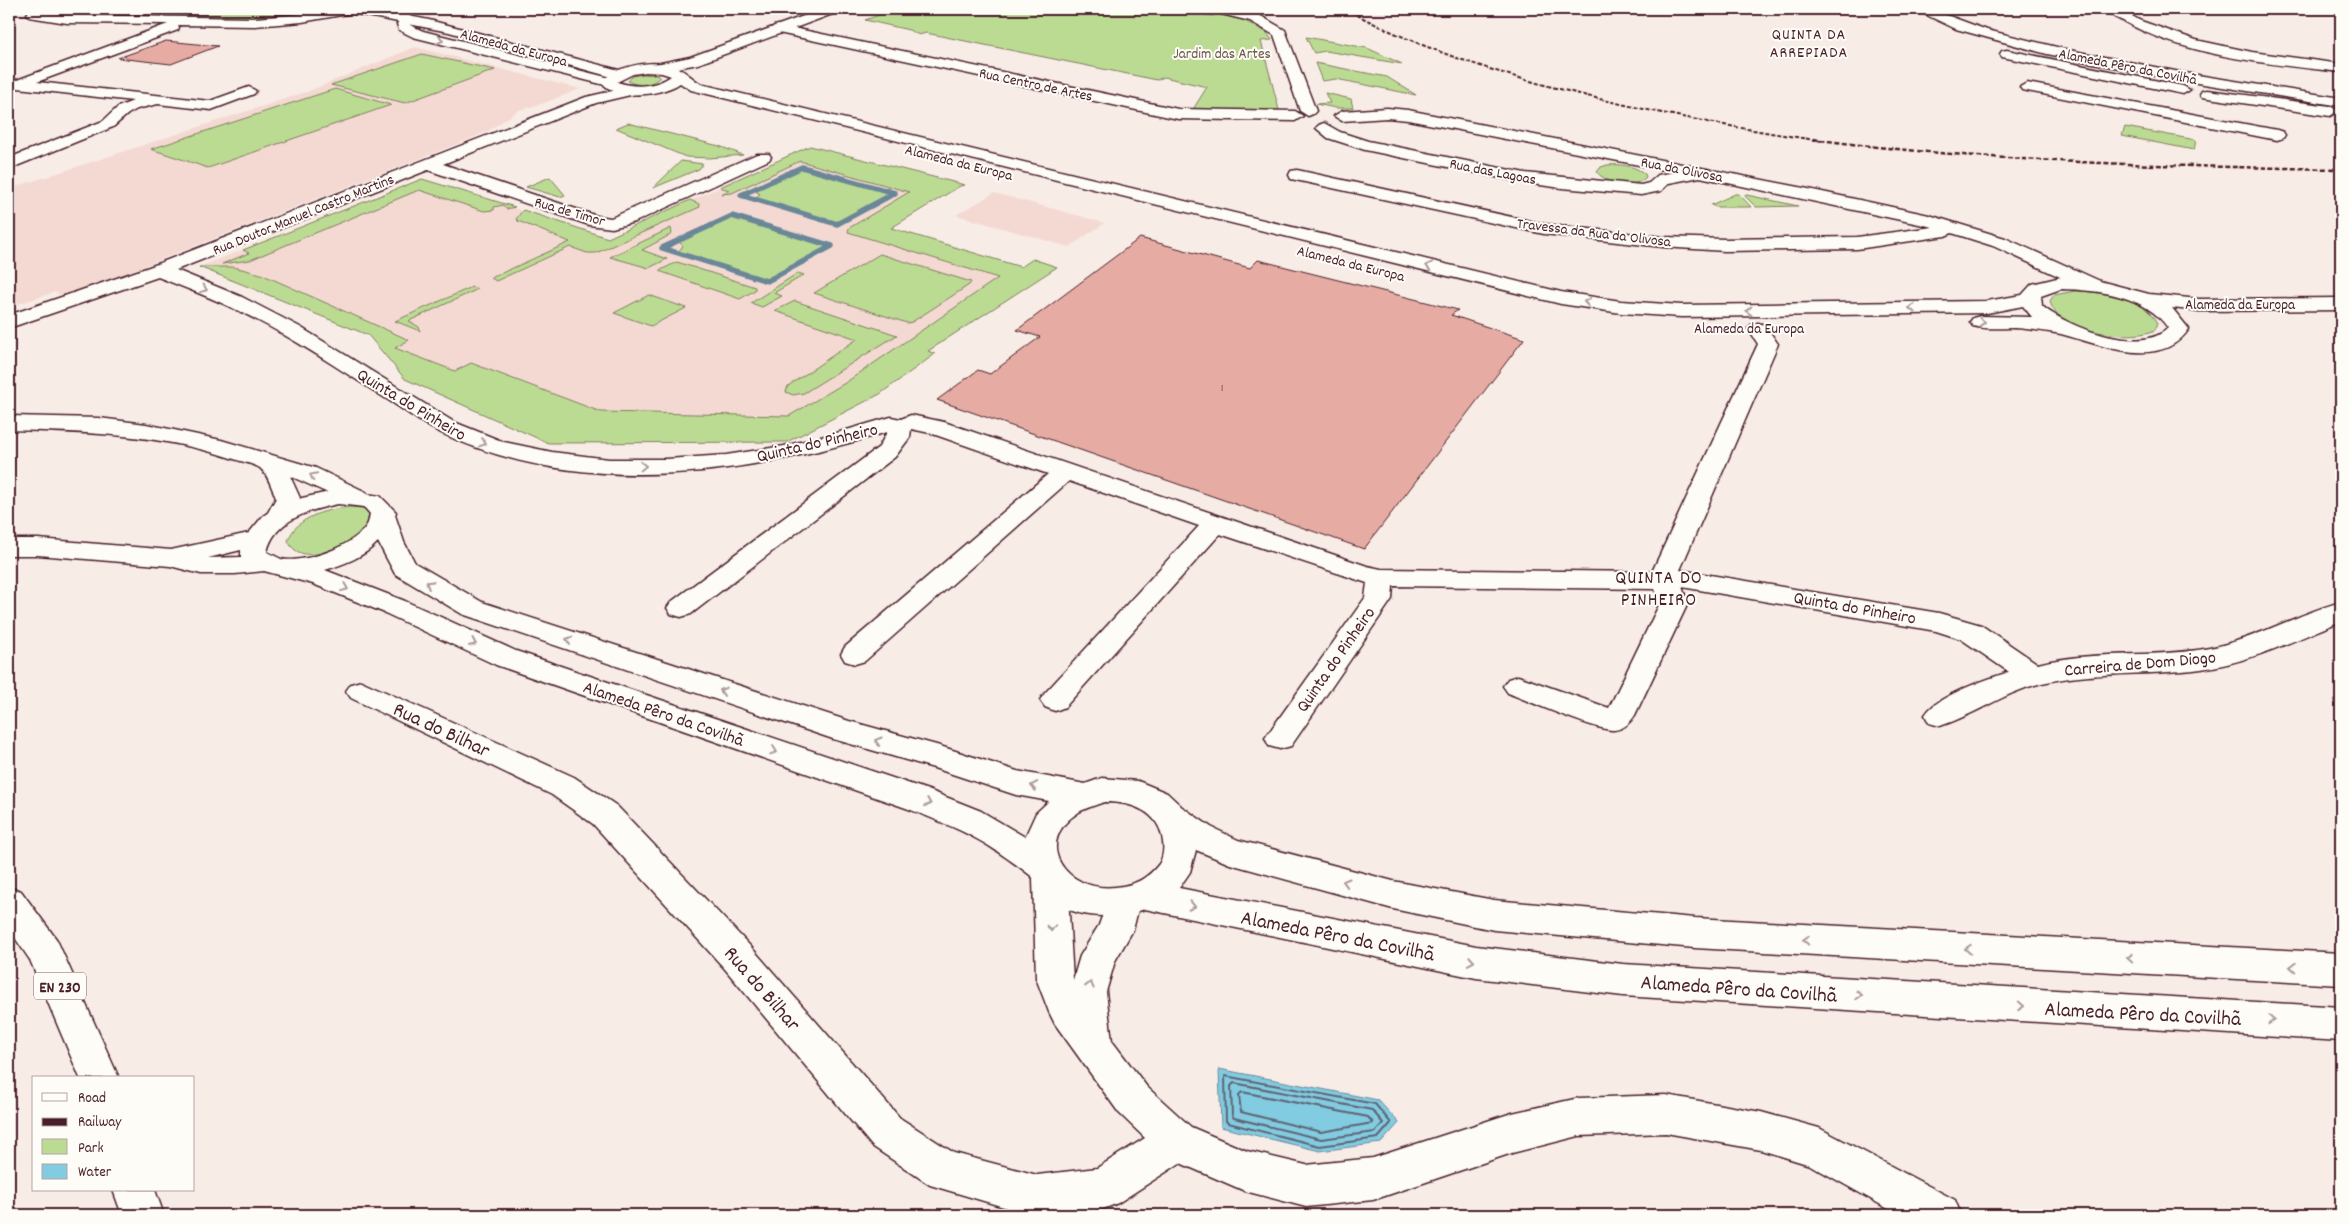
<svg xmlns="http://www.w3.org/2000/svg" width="2350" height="1224" viewBox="0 0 2350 1224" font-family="Dekko,sans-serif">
  <rect width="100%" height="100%" fill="#f8ece6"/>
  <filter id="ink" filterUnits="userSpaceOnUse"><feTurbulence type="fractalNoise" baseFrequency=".02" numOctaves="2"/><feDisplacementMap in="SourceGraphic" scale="10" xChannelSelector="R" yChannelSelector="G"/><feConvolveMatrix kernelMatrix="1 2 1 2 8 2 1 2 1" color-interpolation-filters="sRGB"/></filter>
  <g filter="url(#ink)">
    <!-- built -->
    <g fill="#f3d9d2">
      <polygon points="415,47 580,89 539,105 519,110 488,131 470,139 121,275 62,296 55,292 9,307 9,189 309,91"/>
      <polygon points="800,151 933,187 856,230 1033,281 929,351 935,354 880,394 787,442 548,443 405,379 368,335 199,267 422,179 608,238"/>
      <polygon points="994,193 1105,223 1069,247 956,215"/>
    </g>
    <!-- green -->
    <g fill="#bbdb93" stroke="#827d5f">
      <path d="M 200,9 L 327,9 C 305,22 207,19 179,16 Z"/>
      <polygon points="895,9 1170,9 1212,16 1218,14 1243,20 1266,32 1272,40 1261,41 1279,110 1192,111 1207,87 1164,77 1157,80 926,33 919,35 909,30 865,20"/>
      <polygon points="1306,37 1367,48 1402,64 1326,51 1314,53"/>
      <polygon points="422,54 495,70 405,103 331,85"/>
      <polygon points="1315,63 1387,77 1416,95 1336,79 1322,81"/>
      <path d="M 642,74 L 656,75 L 660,77 C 653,85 637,87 628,81 L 633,76 Z"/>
      <polygon points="335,89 391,105 208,168 151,149"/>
      <polygon points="1325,93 1351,99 1353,108 1336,108 1316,104 1330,103"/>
      <polygon points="628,123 719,146 743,155 710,158 686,157 616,128"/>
      <polygon points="2125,127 2196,140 2194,150 2122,136"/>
      <polygon points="810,146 965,185 960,186 891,228 1021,267 1033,259 1057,267 928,351 935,354 880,394 787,442 548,443 405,379 368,335 199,267 234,267 261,274 409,340 395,348 455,371 471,363 601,412 789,416 845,383 998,278 848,232 849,228 909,192 800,161 732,193 721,194 729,190 720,187"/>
      <polygon points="681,161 703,164 699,169 653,188"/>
      <path d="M 1607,165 C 1620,164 1634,165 1645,174 L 1646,177 C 1637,189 1605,184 1597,172 L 1601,167 Z"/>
      <polygon points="802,167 895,193 837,224 754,199 760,194 754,190"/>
      <polygon points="550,177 565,195 560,197 526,187"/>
      <polygon points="422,179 515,207 506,209 503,205 494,207 494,210 484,211 419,190 250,260 222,264 249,253 243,250"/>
      <polygon points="1735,194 1739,194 1751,207 1716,207 1711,205"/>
      <polygon points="1744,195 1747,195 1798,206 1756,207"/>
      <polygon points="690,200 699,204 700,207 596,253 587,253 570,247 496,281 491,278 570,242 518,221 516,219 523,210 608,238"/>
      <polygon points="732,216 832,246 767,281 677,253 683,246 678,241"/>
      <polygon points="671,228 672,234 642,250 667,259 649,268 610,257"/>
      <polygon points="880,254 971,282 969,285 912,322 907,323 814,293"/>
      <polygon points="677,262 755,287 755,290 740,299 659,271"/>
      <polygon points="798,273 804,275 774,293 782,296 762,307 751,303"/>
      <polygon points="472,287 478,289 409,321 419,327 420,331 395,321"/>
      <path d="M 2075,291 C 2103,292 2143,297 2158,323 L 2155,330 C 2132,342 2055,332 2050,301 L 2054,295 Z"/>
      <polygon points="649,295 686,308 651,326 614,313"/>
      <polygon points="795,301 897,335 804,393 793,395 786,392 788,386 857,339 775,311"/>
      <path d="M 351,507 L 362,508 L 370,511 L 374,517 L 370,530 C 351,541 303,572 288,541 C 296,516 328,509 351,507 Z"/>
    </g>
    <!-- water -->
    <polygon fill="#81cce1" stroke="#6b8798" points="1219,1069 1378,1100 1399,1123 1381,1143 1320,1151 1221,1127"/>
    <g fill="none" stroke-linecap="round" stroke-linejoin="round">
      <!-- shore -->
      <g stroke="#606474" stroke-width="2">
        <polygon points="1225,1076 1375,1104 1391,1123 1378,1138 1320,1146 1228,1123 1226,1121"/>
        <polygon points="1234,1083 1372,1110 1383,1123 1375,1132 1321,1139 1234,1118 1232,1116 1231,1086"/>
        <polygon points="1242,1092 1368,1117 1373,1123 1321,1132 1241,1112 1239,1095"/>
      </g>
      <!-- stream -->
      <g stroke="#6b8798" stroke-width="5.5">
        <polygon points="802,167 895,193 837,224 741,195"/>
        <polygon points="732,216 832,246 767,281 662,248"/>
      </g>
    </g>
    <!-- building -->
    <g fill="#e6aca3" stroke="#4a1f2b">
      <polygon points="166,41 218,46 171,64 118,58"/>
      <polygon points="1140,238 1250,268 1258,260 1458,310 1451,315 1524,339 1364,549 937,400 978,370 990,374 1040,337 1017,330"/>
    </g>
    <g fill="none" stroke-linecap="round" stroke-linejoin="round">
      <defs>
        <g id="minor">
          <polygon points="333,9 359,9 353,13 302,22 255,26 178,25 179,27 178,30 37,82 210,101 249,87 256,91 254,94 211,110 158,104 137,109 128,114 113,127 9,169 9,158 103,121 118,107 133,101 9,87 9,79 17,80 168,24 67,23 29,17 27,14 29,11 67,15 255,18 302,14"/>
          <polygon points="1211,9 1232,9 1259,15 1285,30 1316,111 1313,114 1308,116 1300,111 1274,35 1250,21 1213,12"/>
          <path d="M 2104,9 L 2119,9 L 2141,21 L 2196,40 L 2252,52 L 2341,64 L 2341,72 C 2269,64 2187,57 2123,21 C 2116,18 2108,15 2104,9 Z"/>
          <polygon points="408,15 414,19 410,25 423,31 614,79 616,82 609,86 413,37 399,30 397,24 403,16"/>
          <polygon points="779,25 1178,109 1295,111 1303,116 1295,121 1178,119 774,32 772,29 774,26"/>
          <polygon points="2007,50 2183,86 2190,90 2183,94 2002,57 2000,54 2002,51"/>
          <polygon points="2027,83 2277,130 2283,132 2285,135 2283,138 2277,140 2022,90 2020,87"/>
          <path d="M 634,86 L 641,90 L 639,93 L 596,103 L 443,164 L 597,216 L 611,218 L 757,154 L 769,154 L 771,157 L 769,160 L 635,222 L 612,228 L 589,225 L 428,170 L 176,270 L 242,297 L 300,327 L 454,422 L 504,442 L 552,452 L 609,459 L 667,459 L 726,455 L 784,446 L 833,434 L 891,417 L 901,419 L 911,415 L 944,422 L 1367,566 L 1381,569 L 1652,572 L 1758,344 L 1748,329 L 1751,325 L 1758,323 L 1765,325 L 1778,344 L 1680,570 L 1939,613 L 1981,625 L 2038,664 C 2092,650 2149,658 2204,649 C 2253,641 2294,615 2341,602 L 2341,621 C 2295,640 2251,662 2201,669 C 2148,676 2094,671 2042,683 C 2005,692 1975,715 1940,726 L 1929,723 L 1925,715 C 1936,696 1987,679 2009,672 L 1961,639 L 1936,631 L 1682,587 L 1688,603 L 1635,715 C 1630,723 1624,729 1614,730 C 1597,731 1528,701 1508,693 L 1503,686 L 1508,679 L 1518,676 L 1609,708 L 1660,603 L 1655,589 L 1393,586 L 1392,599 L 1388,605 L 1291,746 L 1280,749 L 1269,746 L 1265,738 L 1365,598 L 1367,583 L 1220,534 L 1065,707 L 1055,711 L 1045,707 L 1040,700 L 1045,693 L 1199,526 L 1069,481 L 865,661 L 855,664 L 845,661 L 841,654 L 845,647 L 1048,474 L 930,433 L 911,429 L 910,437 L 895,457 L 691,614 L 681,617 L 671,614 L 667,608 L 671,602 L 879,447 L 887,432 C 745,476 578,499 439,432 C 424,425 410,414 396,405 C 359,382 324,358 286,336 C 246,312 202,294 158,277 L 9,328 L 9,315 L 152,266 L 586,97 Z"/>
          <polygon points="2207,90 2330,106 2338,111 2330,116 2202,97 2200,94 2202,91"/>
          <polygon points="1387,108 1408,110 1799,187 1929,215 2005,238 2100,281 2103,285 2100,289 2093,291 2086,289 1993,246 1952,233 1945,236 1857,249 1725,251 1663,247 1544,234 1291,179 1289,175 1291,171 1297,170 1544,224 1663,237 1725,239 1857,237 1933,227 1700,177 1669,183 1661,191 1641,195 1562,188 1525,183 1365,150 1328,138 1316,128 1319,125 1324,123 1340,132 1368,141 1525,173 1641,185 1649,183 1658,175 1675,172 1408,120 1387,118 1342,121 1334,116 1342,111"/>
          <path d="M 9,416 L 99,418 L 146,424 L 221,440 L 316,468 L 366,492 L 369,497 L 366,502 L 357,504 L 348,502 L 290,476 L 300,498 L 287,523 L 278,526 L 269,523 L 265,518 L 276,498 C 272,489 268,474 260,468 C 252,463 239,461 231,458 C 159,434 84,432 9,430 Z"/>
          <polygon points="361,681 574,777 617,806 751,947 900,1118 954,1153 1037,1175 1097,1168 1145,1138 1119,1113 1055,1024 1049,1012 1036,978 1033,879 1038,869 1050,865 1062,869 1067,879 1073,980 1080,956 1099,925 1111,892 1123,888 1135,892 1140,902 1133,930 1115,961 1106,992 1112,1041 1147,1087 1191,1127 1247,1151 1306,1165 1373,1158 1512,1113 1579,1098 1666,1095 1761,1112 1819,1128 1955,1200 1961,1215 1899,1215 1810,1165 1761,1150 1666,1133 1579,1136 1512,1153 1373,1200 1306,1207 1245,1191 1180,1163 1118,1203 1103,1209 1051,1215 1031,1215 930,1185 872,1146 725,969 593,824 552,795 351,698 346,691 351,684"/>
        </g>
        <polygon id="tertiary" points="823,9 840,9 838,12 698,64 656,72 649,68 651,65 690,57"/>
        <g id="secondary">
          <path d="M 346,9 L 373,9 L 429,20 L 619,70 C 637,63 660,60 678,68 C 686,72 693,79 701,84 L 1561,292 L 1621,301 L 1681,305 L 1987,301 L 2022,295 L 2032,284 L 2061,277 L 2092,279 L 2149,294 L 2199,299 L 2341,298 L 2341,310 L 2199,311 L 2172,308 L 2189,329 C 2160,372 2100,344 2061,334 C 2050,332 2038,330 2026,329 C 2009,326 1990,331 1973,326 L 1970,322 L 1973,318 L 1980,316 L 2032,317 L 2023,306 L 1987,313 L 1681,317 L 1621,313 L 1561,304 L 691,90 L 680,83 C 663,95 615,102 602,82 L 608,76 L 449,32 L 352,13 ZM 646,72 L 662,73 L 671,76 C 656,87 635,88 617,82 L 633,74 ZM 2061,289 C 2098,290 2146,295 2168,328 C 2142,356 2067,327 2042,306 L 2041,296 Z"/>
          <polygon points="1914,9 1930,9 1987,30 2069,50 2185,73 2341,98 2341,106 2185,81 2047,54 1956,29"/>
          <path d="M 338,490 L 380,496 L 396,512 L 395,515 L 404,542 L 415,563 L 482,602 L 849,721 L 940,746 L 1017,771 L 1085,784 L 1102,778 L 1138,781 L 1167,793 L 1182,807 L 1211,827 L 1238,840 L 1393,881 L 1494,900 L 1695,918 L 2341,953 L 2341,985 L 1695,948 L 1494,930 L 1393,909 L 1230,864 L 1196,850 L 1190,872 L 1179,888 L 1476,946 L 1623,964 L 2341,1007 L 2341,1041 L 1623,996 L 1476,978 L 1145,909 C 1112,921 1070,919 1043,894 C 1038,889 1036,879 1030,875 C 1017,865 1003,855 989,846 C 963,830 934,819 906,808 L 496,665 L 385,613 L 313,584 L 264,571 L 235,574 L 201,574 L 170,566 L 38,555 L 9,555 L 9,539 L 38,539 L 171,550 L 249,533 L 263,516 L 275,508 L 302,498 ZM 338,504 L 364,507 L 370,514 C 369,517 369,522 367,525 C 354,546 305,564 281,559 C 277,557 271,554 267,552 C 274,520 309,510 338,504 ZM 378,542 L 395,574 L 462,614 L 833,739 L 934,768 L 1016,795 L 1049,801 L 1036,813 L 1025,837 L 981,811 L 928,790 L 516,651 L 405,601 L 325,570 C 344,564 364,557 378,542 ZM 241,550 L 241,557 L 208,558 ZM 1104,802 C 1132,802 1160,811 1163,842 C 1164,849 1163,858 1159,864 C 1147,879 1135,885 1116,887 C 1065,893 1031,842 1079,812 C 1086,808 1096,805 1104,802 Z"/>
        </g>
        <g id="primary">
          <polygon points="9,887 21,891 57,940 119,1078 80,1078 30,960 9,929"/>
          <polygon points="113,1190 155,1190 164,1215 122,1215"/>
        </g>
      </defs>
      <!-- minor casing -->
      <use href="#minor" stroke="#4a1f2b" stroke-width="3"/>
      <!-- tertiary casing -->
      <use href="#tertiary" stroke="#4a1f2b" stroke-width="3"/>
      <!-- secondary casing -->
      <use href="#secondary" stroke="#4a1f2b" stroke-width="3"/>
      <!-- primary casing -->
      <use href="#primary" stroke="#4a1f2b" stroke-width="3"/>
      <!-- minor -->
      <use href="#minor" fill="#fdfcf7" fill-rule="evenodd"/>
      <!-- tertiary -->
      <use href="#tertiary" fill="#fdfcf7" fill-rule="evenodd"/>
      <!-- secondary -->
      <use href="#secondary" fill="#fdfcf7" fill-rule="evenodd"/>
      <!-- primary -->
      <use href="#primary" fill="#fdfcf7" fill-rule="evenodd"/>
      <!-- rail-far1 -->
      <path stroke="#4a1f2b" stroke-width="2" stroke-dasharray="4 2" stroke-linecap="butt" d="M 1346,9 C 1432,56 1526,82 1621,104 C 1687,119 1755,131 1822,141"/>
      <!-- rail -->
      <path stroke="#4a1f2b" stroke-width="2.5" stroke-dasharray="5 2.5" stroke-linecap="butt" d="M 1813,139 C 1988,163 2164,166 2341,169"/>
    </g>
    <!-- one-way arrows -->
    <defs><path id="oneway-chevron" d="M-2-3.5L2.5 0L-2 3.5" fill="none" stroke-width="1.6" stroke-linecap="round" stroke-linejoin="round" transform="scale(1.25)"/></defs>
    <g stroke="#ac999b">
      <use href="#oneway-chevron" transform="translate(440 40) rotate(14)"/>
      <use href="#oneway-chevron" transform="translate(1429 266) rotate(-166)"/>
      <use href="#oneway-chevron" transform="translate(204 289) rotate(22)"/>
      <use href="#oneway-chevron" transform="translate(1587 302) rotate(-171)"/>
      <use href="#oneway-chevron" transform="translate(1912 308) rotate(179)"/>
      <use href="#oneway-chevron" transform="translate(1749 311) rotate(179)"/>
      <use href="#oneway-chevron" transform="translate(1982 322)"/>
      <use href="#oneway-chevron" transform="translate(483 443) rotate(19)"/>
      <use href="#oneway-chevron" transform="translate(643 466) rotate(-1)"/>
      <use href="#oneway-chevron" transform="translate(313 476) rotate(-154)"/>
      <use href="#oneway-chevron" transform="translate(429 584) rotate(-148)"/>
      <use href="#oneway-chevron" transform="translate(345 588) rotate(22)"/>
      <use href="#oneway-chevron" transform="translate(569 640) rotate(-162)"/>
      <use href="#oneway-chevron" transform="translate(473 643) rotate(24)"/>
      <use href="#oneway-chevron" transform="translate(723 691) rotate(-162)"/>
      <use href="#oneway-chevron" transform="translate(878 741) rotate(-164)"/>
      <use href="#oneway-chevron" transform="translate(774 751) rotate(19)"/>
      <use href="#oneway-chevron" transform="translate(1034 786) rotate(-170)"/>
      <use href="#oneway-chevron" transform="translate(928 803) rotate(22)"/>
      <use href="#oneway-chevron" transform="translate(1346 882) rotate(-164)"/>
      <use href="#oneway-chevron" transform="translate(1192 906) rotate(12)"/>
      <use href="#oneway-chevron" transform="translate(1051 928) rotate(88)"/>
      <use href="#oneway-chevron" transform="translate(1806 940) rotate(-177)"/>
      <use href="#oneway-chevron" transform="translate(1968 949) rotate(-177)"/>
      <use href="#oneway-chevron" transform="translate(2130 958) rotate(-177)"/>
      <use href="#oneway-chevron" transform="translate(1471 961) rotate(10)"/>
      <use href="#oneway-chevron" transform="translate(2293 967) rotate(-177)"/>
      <use href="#oneway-chevron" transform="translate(1090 985) rotate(-76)"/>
      <use href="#oneway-chevron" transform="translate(1859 995) rotate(4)"/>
      <use href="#oneway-chevron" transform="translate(2021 1006) rotate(4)"/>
      <use href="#oneway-chevron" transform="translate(2271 1020) rotate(3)"/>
    </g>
  </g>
  <g text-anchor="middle" stroke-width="4" stroke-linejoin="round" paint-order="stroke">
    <!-- far-number labels -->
    <g font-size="12" fill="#714249">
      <text x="1222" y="391">1</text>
    </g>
    <!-- far-street labels -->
    <g font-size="15" fill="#4a1f2b" stroke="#fdfcf7">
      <text transform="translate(514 47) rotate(15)" y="5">Alameda da Europa</text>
      <text transform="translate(2128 66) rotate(11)" y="5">Alameda Pêro da Covilhã</text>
      <text transform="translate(1036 84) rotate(12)" y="5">Rua Centro de Artes</text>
      <text transform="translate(959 162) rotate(14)" y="5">Alameda da Europa</text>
      <text transform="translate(1682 169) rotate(11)" y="5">Rua da Olivosa</text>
      <text transform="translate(1493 171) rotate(11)" y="5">Rua das Lagoas</text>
      <text transform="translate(570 211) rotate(16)" y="5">Rua de Timor</text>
      <text transform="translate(303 214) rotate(-22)" y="5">Rua Doutor Manuel Castro Martins</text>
      <text transform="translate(1594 232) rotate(7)" y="5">Travessa da Rua da Olivosa</text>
      <text transform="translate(1351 263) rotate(14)" y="5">Alameda da Europa</text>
      <text x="2240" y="309">Alameda da Europa</text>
      <text x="1749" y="333">Alameda da Europa</text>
    </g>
    <!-- far-park labels -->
    <g font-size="15" fill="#6c574a" stroke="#fdfcf7">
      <text x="1222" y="58">Jardim das Artes</text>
    </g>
    <!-- far-neighbourhood labels -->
    <g font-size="16" letter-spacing="1" fill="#4a1f2b" stroke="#fdfcf7">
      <text x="1809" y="39">QUINTA DA<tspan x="1809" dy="18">ARREPIADA</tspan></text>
    </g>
    <!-- shield labels -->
    <rect fill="#fdfcf7" stroke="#806168" stroke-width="1" x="34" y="972.5" width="52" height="27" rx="4"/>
    <g font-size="16" font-weight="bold" fill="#4a1f2b">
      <text x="60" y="992">EN 230</text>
    </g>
    <!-- street labels -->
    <g font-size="18" fill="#4a1f2b" stroke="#fdfcf7">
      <text transform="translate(412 404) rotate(31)" y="6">Quinta do Pinheiro</text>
      <text transform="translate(817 442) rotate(-13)" y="6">Quinta do Pinheiro</text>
      <text transform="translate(1855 607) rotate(10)" y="6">Quinta do Pinheiro</text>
      <text transform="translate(1335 659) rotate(-55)" y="6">Quinta do Pinheiro</text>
      <text transform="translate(2140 663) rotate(-5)" y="6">Carreira de Dom Diogo</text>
      <text transform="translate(664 713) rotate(19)" y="6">Alameda Pêro da Covilhã</text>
    </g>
    <!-- neighbourhood labels -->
    <g font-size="19" letter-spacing="1" fill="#4a1f2b" stroke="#fdfcf7">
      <text x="1659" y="583">QUINTA DO<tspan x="1659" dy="22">PINHEIRO</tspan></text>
    </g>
    <!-- near-street labels -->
    <g font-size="21" fill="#4a1f2b" stroke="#fdfcf7">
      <text transform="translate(442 729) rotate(25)" y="7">Rua do Bilhar</text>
      <text transform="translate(1338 935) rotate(11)" y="7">Alameda Pêro da Covilhã</text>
      <text transform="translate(763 988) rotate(49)" y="7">Rua do Bilhar</text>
      <text transform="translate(1739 988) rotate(4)" y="7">Alameda Pêro da Covilhã</text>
      <text transform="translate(2143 1013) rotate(3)" y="7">Alameda Pêro da Covilhã</text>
    </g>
  </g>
  <!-- margin -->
  <rect width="2350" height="1224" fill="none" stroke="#fdfcf7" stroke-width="30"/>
  <rect x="15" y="15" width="2320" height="1194" fill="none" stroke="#4a1f2b" stroke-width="2" filter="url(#ink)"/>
  <!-- legend -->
  <rect x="32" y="1076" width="162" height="115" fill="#fdfcf7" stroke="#b5a4a5"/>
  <rect x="42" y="1093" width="25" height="8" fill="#fdfcf7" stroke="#b5a4a5"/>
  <text x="78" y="1102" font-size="15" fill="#4a1f2b">Road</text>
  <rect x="42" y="1118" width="25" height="8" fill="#4a1f2b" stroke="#b5a4a5"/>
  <text x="78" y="1126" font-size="15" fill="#4a1f2b">Railway</text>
  <rect x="42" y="1139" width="25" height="15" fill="#bbdb93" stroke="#b5a4a5"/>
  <text x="78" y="1152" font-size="15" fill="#4a1f2b">Park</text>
  <rect x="42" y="1164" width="25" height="15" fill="#81cce1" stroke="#b5a4a5"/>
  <text x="78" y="1176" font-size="15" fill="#4a1f2b">Water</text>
</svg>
